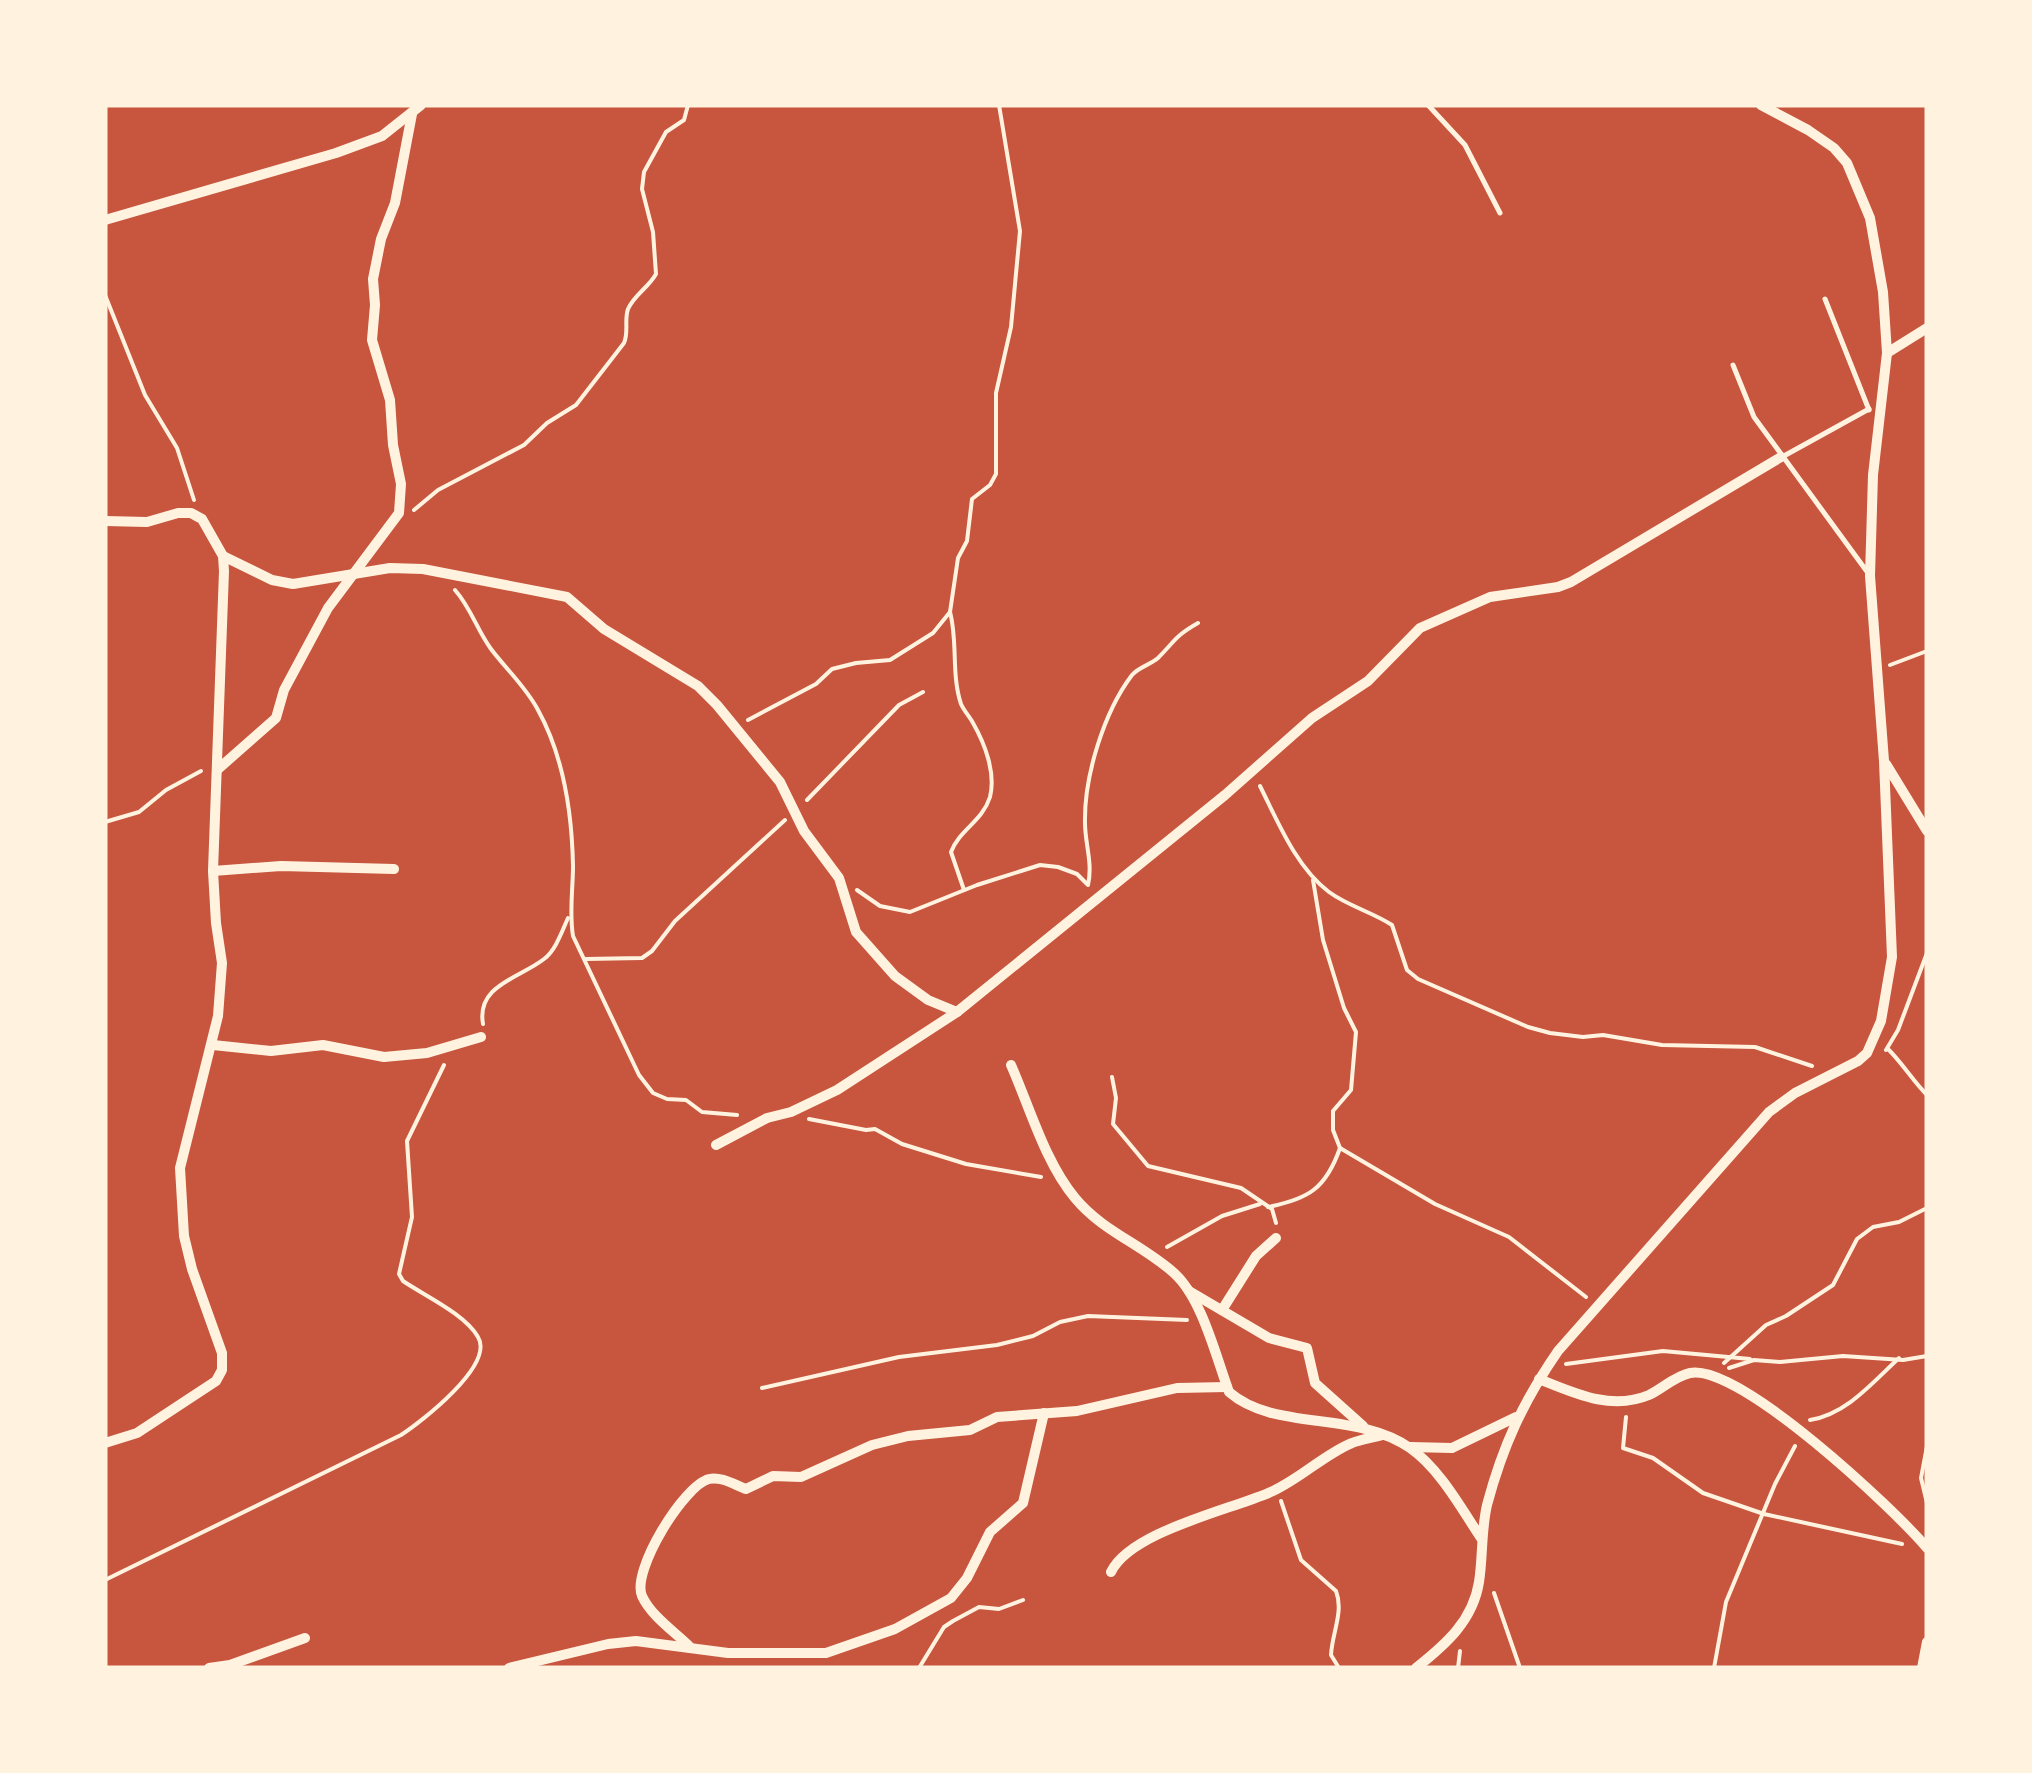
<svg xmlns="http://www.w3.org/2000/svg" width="2032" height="1773" viewBox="0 0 2032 1773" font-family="'Alegreya Sans',sans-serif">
  <rect width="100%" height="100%" fill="#c8553d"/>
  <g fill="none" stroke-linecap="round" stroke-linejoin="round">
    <!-- path -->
    <g stroke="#fff3e0" stroke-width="4">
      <polyline points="105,295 145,395 177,448 194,500"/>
      <path d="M 414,510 L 438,490 L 524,445 L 547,423 L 576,405 L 624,343 C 629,332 624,320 628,309 C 634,295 649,287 656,274 L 653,232 L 642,189 L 644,172 L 666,132 L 684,120 L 688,105"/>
      <path d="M 455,590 C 471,608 477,630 491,649 C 506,669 526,687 538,710 C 564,757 572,814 573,866 C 573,890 569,912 573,936 L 639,1075 L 653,1093 L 667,1099 L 686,1100 L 702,1112 L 737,1115"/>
      <path d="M 950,612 C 958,642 951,674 961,704 C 964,711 970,717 973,723 C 985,744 996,773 990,797 C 982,822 960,829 951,852 L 964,890"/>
      <polyline points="1890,665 1927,651"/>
      <polyline points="748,720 816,684 832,669 856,663 890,660 933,633 950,612 958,558 967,541 972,499 990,485 996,474 996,393 1011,327 1020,231 999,105"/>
      <path d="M 1260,786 C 1278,822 1296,867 1329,892 C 1348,906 1372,912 1392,925 L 1407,970 L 1418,979 L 1528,1027 L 1550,1033 L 1583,1037 L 1603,1035 L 1662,1045 L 1755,1047 L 1812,1066"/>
      <polyline points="807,800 899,705 923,692"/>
      <polyline points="105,822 139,812 166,790 201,771"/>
      <path d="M 1088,885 C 1093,863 1085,844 1085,823 C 1084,776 1104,712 1132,675 C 1139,667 1150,665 1158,658 C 1175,641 1175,636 1198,623"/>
      <polyline points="857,890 880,906 910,912 977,885 1040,865 1058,867 1077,874 1087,884"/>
      <polyline points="586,959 642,958 652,951 675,921 785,820"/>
      <path d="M 483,1024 C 476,985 520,978 544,959 C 556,950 562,931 568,918"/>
      <path d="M 1888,1049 C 1903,1064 1913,1081 1927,1095"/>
      <polyline points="1886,1050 1898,1030 1927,953"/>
      <polyline points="1112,1077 1116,1098 1113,1124 1148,1166 1241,1188 1272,1209 1276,1223"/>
      <polyline points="809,1119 866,1130 875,1129 902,1144 966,1164 1041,1177"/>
      <polyline points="1340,1148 1435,1204 1509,1237 1586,1297"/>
      <path d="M 1268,1207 C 1309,1199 1326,1188 1340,1148 L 1333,1130 L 1333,1111 L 1351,1090 L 1356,1032 L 1344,1008 L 1323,940 L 1313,880"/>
      <polyline points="1167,1247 1222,1216 1260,1204"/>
      <polyline points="1724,1363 1766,1325 1786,1316 1833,1285 1857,1239 1873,1227 1899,1222 1927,1208"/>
      <polyline points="1566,1364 1663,1351 1750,1359"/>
      <polyline points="1729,1368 1754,1360 1780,1362 1843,1356 1903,1360 1927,1356"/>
      <polyline points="762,1388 899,1357 997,1345 1033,1336 1060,1322 1088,1316 1187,1320"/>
      <polyline points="1626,1417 1623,1448 1653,1458 1703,1493 1764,1514 1902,1544"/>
      <path d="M 1810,1420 C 1847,1414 1873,1382 1899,1358"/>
      <polyline points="1927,1446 1921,1478 1927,1503"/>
      <path d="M 1281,1501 L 1301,1560 L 1336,1591 C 1344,1612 1332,1633 1331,1655 L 1339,1668"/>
      <path d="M 105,1580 L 401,1435 C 421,1422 495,1365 478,1337 C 465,1314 425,1296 403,1281 L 399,1274 L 412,1217 L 407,1141 L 444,1065"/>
      <polyline points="1494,1593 1520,1668"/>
      <polyline points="919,1668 944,1627 953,1621 979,1607 999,1609 1023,1600"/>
      <polyline points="1458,1668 1460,1651"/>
      <polyline points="1714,1668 1726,1602 1775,1484 1795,1446"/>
    </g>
    <!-- service -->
    <g stroke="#fff3e0" stroke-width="5">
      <polyline points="1428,105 1465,145 1500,213"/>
      <polyline points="1825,299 1869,410"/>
      <polyline points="1733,365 1754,417 1868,573"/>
      <polyline points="1782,457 1869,409"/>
    </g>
    <!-- minor -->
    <g stroke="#fff3e0" stroke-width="10">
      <polyline points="105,220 336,153 382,136 421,105"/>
      <polyline points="1887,353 1927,328"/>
      <polyline points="105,521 147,522 178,513 191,513 202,519 223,556 224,571 213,871 216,923 222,963 218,1016 180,1168 184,1236 192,1269 222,1353 222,1370 216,1381 137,1433 105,1443"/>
      <polyline points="223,556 272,580 293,584 390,568 423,569 567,597 604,629 698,686 717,705 780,782 804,831 839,878 856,932 895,976 928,1000 957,1012"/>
      <polyline points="1886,764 1927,831"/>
      <polyline points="217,770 276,718 284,690 328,608 399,513 401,484 393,445 390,400 372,340 375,305 373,279 381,239 395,203 412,114"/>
      <polyline points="213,871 281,866 394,869"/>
      <polyline points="213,1045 271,1051 323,1045 384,1057 427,1053 481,1037"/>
      <path d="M 1011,1065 C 1030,1108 1045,1162 1075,1198 C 1102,1231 1143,1245 1174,1273 C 1202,1298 1216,1357 1229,1392 C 1275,1432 1355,1410 1410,1448 C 1440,1469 1461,1508 1481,1538"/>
      <polyline points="716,1145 767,1118 791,1112 837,1090 957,1012 1225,795 1312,718 1368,681 1420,628 1490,597 1558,587 1571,582 1781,457"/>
      <polyline points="1189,1291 1269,1338 1307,1348 1315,1383 1363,1426"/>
      <polyline points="1222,1310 1256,1256 1276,1238"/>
      <path d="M 1539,1379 C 1574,1393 1611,1411 1649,1395 C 1662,1389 1675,1376 1690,1373 C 1739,1363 1895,1510 1927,1548"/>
      <polyline points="1410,1447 1452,1448 1516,1417"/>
      <path d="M 1111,1572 C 1131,1531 1231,1510 1273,1491 C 1301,1478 1325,1454 1352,1443 C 1361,1439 1373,1438 1382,1435"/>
      <path d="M 690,1647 C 675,1632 651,1616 642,1596 C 631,1571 684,1485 709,1479 C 721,1476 735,1485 746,1489 L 773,1476 L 801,1477 L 872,1445 L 908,1436 L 970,1430 L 997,1417 L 1077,1411 L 1177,1388 L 1227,1387"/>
      <polyline points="209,1668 230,1665 305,1638"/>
      <polyline points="509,1668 608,1644 636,1641 728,1653 826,1653 895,1629 951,1598 967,1578 990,1532 1023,1503 1044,1413"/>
      <path d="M 1416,1668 C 1445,1645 1473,1621 1479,1582 C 1483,1557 1481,1531 1487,1505 C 1503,1445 1523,1402 1558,1351 L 1769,1112 L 1795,1093 L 1858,1061 L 1867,1053 L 1881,1021 L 1892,957 L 1884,761 L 1870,576 L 1873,475 L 1887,353 L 1883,292 L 1870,218 L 1847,163 L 1834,148 L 1808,130 L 1761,105"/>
      <polyline points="1922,1668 1927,1642"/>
    </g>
  </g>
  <!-- border -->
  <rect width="2032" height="1773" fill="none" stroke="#fff3e0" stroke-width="215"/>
</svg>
